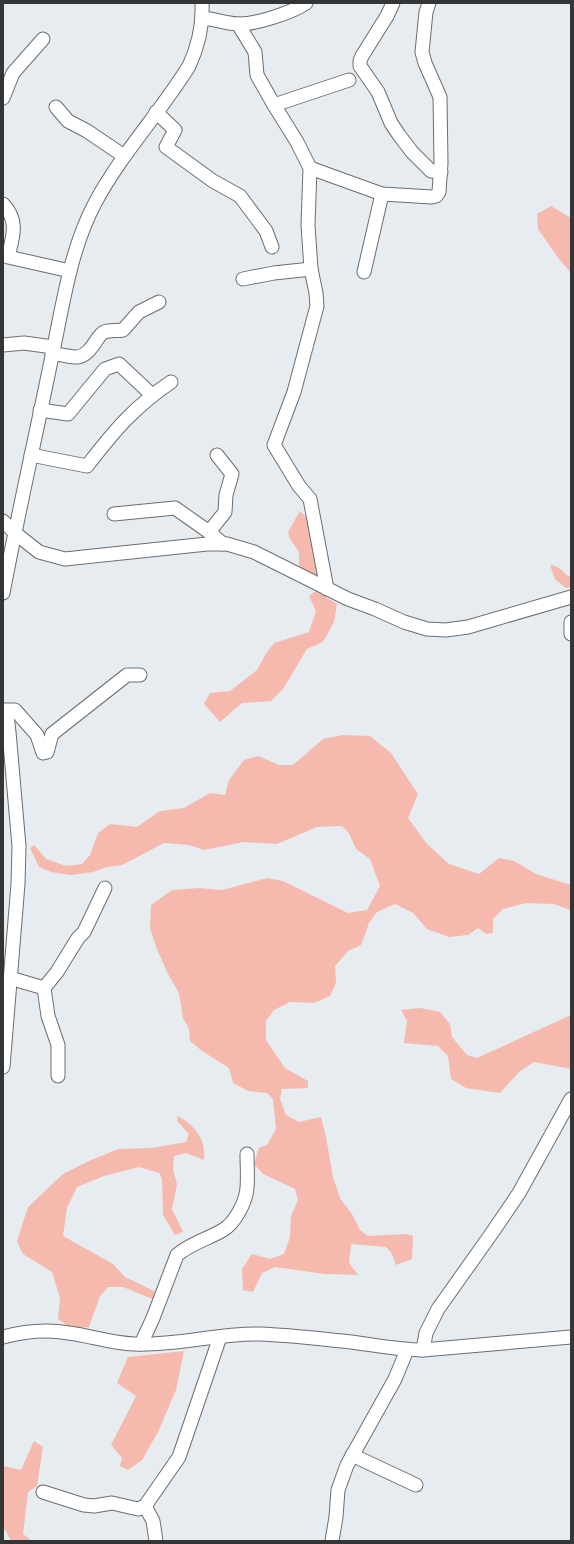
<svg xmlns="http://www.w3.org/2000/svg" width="574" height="1544" viewBox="0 0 574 1544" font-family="'PT Sans Narrow',sans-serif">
  <rect width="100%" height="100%" fill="#e7ecf0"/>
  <!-- green -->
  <g fill="#f6b9ae">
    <polygon points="551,206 571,218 571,273 559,259 538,229 537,214"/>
    <polygon points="300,511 310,521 319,572 315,576 299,566 299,552 290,539 288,532"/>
    <path d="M 550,565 C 562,566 561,573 571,577 L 571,587 L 566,588 L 555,579 Z"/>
    <polygon points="316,591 337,604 334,622 323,642 307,649 283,689 271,701 242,703 220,722 204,704 210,693 230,691 257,670 265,655 274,643 309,632 316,611 309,596"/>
    <polygon points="343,735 370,736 391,753 418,794 408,818 427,844 449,864 479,874 499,858 514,861 536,874 571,885 571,912 570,910 554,904 526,903 503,909 493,919 493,933 486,934 478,928 468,935 449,937 427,929 413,913 395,904 377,912 369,923 361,945 348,951 335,966 336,983 330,996 314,1003 290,1002 274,1010 266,1021 266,1040 285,1068 308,1081 308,1088 282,1089 280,1099 286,1115 299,1122 321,1117 326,1137 333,1177 340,1198 352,1214 360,1230 368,1236 405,1234 413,1236 412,1259 396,1265 392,1254 386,1247 351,1244 349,1263 358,1275 325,1274 275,1267 262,1273 253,1292 243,1290 242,1269 252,1254 270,1259 284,1254 290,1237 291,1216 298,1200 295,1189 263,1174 254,1164 259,1148 267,1145 276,1129 273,1099 267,1093 248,1091 233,1083 229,1068 202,1051 190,1041 189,1029 183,1018 179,993 168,974 156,947 150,928 151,905 172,890 199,888 222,890 267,878 283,881 348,913 367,910 380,886 370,859 356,849 349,833 342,826 317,827 277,844 244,842 204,850 189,845 164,843 122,865 107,867 93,872 71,875 51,872 39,867 30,848 34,845 46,859 66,866 82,864 90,855 98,833 110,824 137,827 160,811 184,808 210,793 225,795 229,780 244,760 258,756 279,765 293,765 323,739"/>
    <polygon points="420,1008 440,1012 450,1024 452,1037 467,1055 477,1058 571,1015 571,1069 534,1062 520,1071 500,1093 466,1088 451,1079 448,1056 438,1046 404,1043 407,1021 401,1010"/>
    <path d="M 178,1116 C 196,1127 206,1139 204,1160 L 186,1153 L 174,1156 L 173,1170 L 177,1184 L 172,1209 L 183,1232 L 175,1235 L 163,1215 L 162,1179 L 159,1173 L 139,1167 L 104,1176 L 77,1187 L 67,1208 L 63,1236 L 113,1264 L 125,1277 L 156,1292 L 155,1300 L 123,1287 L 108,1287 L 100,1296 L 89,1327 L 71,1328 L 58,1319 L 60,1298 L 52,1272 L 23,1254 L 17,1241 L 28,1207 L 63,1174 L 91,1160 L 119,1149 L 152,1148 L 186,1142 L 189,1134 L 177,1121 Z"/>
    <polygon points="184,1351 176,1390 158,1432 142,1460 128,1470 120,1466 122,1458 111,1445 136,1396 117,1383 128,1357"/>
    <polygon points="34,1441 43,1447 37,1486 28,1492 23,1534 32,1541 11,1541 3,1526 3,1466 21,1470"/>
  </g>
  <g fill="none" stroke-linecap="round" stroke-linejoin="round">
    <defs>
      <g id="minor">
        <polyline points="393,3 387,16 362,56 360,61 360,66 378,92 391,123 399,135 412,152 431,171 441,172"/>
        <path d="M 203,18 C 214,19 225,23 237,24 C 254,25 291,13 306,3"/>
        <polyline points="238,24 255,52 257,75 274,105 297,142 310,168 308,225 311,269 316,293 317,306 294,392 274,445 299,486 310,499 327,589"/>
        <polyline points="3,98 13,73 43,39"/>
        <polyline points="274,105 349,80"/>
        <polyline points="56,107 68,121 87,131 124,156"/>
        <polyline points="156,112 175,130 166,147 213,181 240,196 266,231 272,247"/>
        <polyline points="310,168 382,194 432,197 436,196 439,192 441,163 440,97 425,63 422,52 426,12 429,3"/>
        <path d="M 3,204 C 19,221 13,236 8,257 L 70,271"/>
        <polyline points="364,272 382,194"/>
        <polyline points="243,279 274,273 311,269"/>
        <polyline points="3,345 24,343 53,347"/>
        <path d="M 52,354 C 61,354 69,357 77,357 C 92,355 96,336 104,332 C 110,330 117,331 123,330 L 139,312 L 159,302"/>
        <polyline points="40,410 68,414 105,369 119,364 152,395"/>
        <path d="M 31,455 L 87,466 C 114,431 134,407 171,382"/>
        <polyline points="114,514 175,508 209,532 223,544"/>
        <polyline points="3,521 15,533 39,552 65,559 207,544 227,544 254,552 348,599 375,609 404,622 427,629 446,630 468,627 571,597"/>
        <polyline points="209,532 225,512 226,495 232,474 217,455"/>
        <path d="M 3,593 C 18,514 36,435 52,356 C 63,305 70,250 95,203 C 121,154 160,113 189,66 C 199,45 203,26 202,3"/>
        <polyline points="571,622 571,634"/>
        <polyline points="3,710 7,716 9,732 19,846 18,884 3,1067"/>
        <polyline points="3,710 15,710 37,735 43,753 47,752 52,734 127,675 140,675"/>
        <polyline points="10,978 44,988 57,972 78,938 84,932 105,888"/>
        <polyline points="44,988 48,1016 58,1045 58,1076"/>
        <path d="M 3,1337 C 25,1331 47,1329 69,1333 C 91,1336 111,1343 134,1344 C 176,1346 218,1333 260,1334 C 290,1335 321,1339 351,1342 C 375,1345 399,1350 423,1350 L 571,1337"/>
        <path d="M 141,1344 L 153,1318 L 177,1255 C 191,1243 208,1239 223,1230 C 235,1223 246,1202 247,1188 C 248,1177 247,1165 247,1154"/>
        <polyline points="423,1350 426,1333 438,1309 494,1230 519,1193 571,1099"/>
        <polyline points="352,1455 416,1485"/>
        <polyline points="43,1492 84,1505 94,1506 112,1503 138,1509 145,1506 179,1457 220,1337"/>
        <polyline points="145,1506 153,1521 156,1541"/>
        <polyline points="332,1541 336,1517 338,1490 347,1465 395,1379 407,1350"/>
      </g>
    </defs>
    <!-- minor casing -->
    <use href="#minor" stroke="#6a6e72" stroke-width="15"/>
    <!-- minor -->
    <use href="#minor" stroke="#fff" stroke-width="13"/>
  </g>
  <!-- border -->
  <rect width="574" height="1544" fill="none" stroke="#333537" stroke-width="8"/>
</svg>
